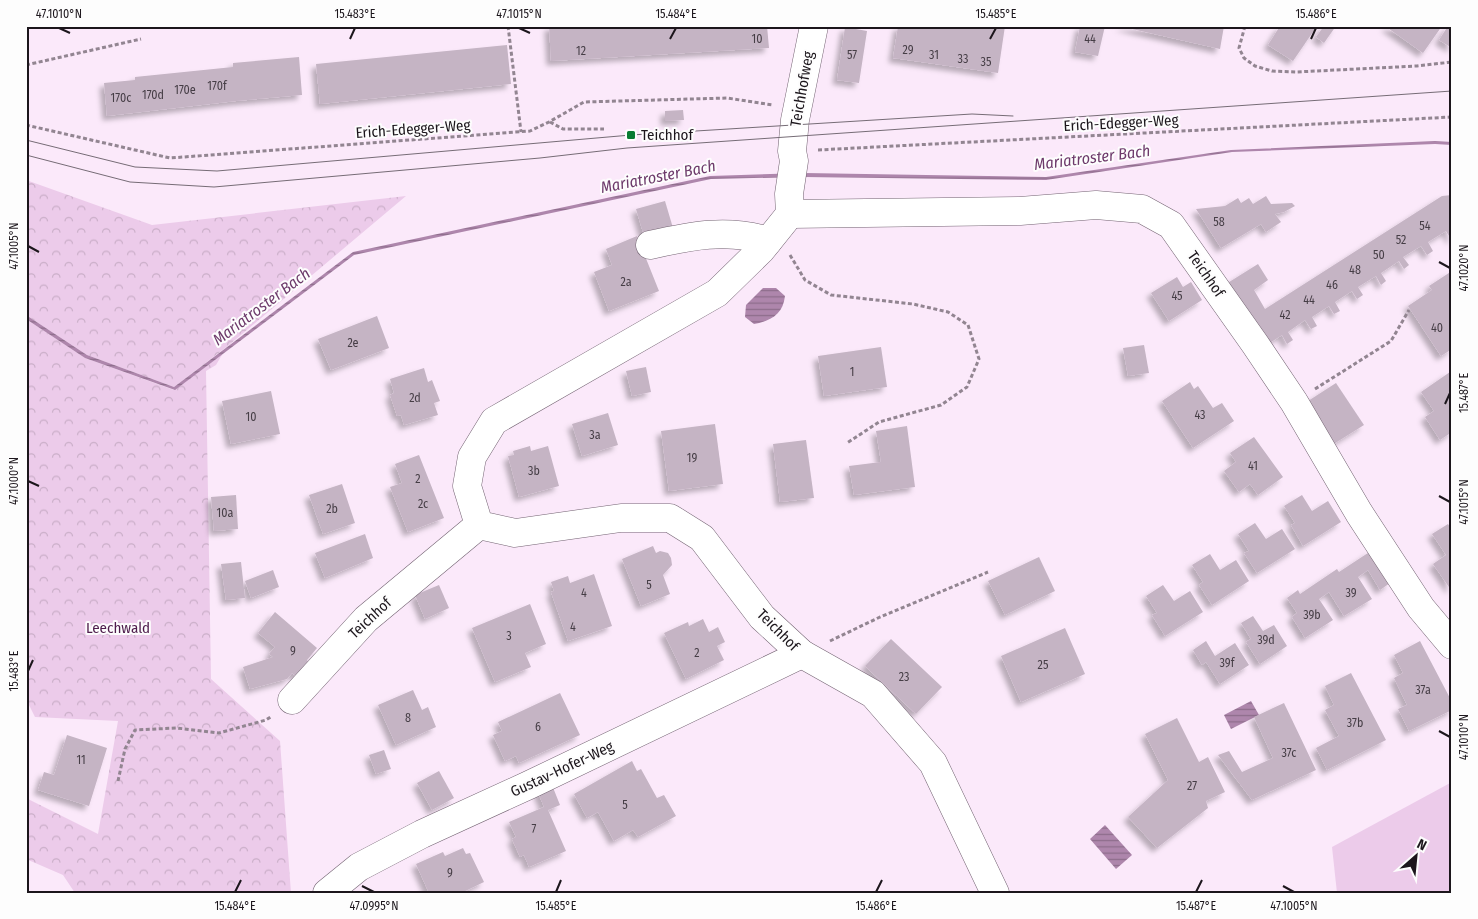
<svg xmlns="http://www.w3.org/2000/svg" width="1478" height="919" viewBox="0 0 1478 919" font-family="'Fira Sans Condensed',sans-serif">
  <defs>
    <pattern id="forest-crowns" width="20" height="18" patternUnits="userSpaceOnUse" patternTransform="scale(1.25)"><rect width="20" height="18" fill="#eccbea"/><path d="M2 6a3 3 0 1 1 6 0M12 15a3 3 0 1 1 6 0" fill="none" stroke="#caaec8"/></pattern>
    <pattern id="water-rules" width="6" height="5" patternUnits="userSpaceOnUse" patternTransform="scale(1.25)"><rect width="6" height="5" fill="#ae86ac"/><path d="M0 2.5h6" fill="none" stroke="#8d6d8b"/></pattern>
    <filter id="shadow"><feDropShadow dx="-4.5" dy="4.5" stdDeviation="2.5" flood-color="#0004"/></filter>
  </defs>
  <rect width="100%" height="100%" fill="#fbe9fa"/>
  <!-- green -->
  <polygon fill="#eccbea" points="1452,782 1452,893 1337,893 1332,847"/>
  <!-- forest -->
  <g fill="url(#forest-crowns)">
    <polygon points="26,180 152,225 406,196 229,345 174,387 87,355 26,315"/>
    <polygon points="26,319 85,358 174,390 223,353 216,365 206,371 211,679 280,741 291,893 75,893 63,875 26,859 26,798 98,834 118,721 35,717 26,699"/>
  </g>
  <!-- water -->
  <g fill="url(#water-rules)">
    <polygon points="1435,141 1452,142 1452,145 1435,144 1232,152 1046,180 805,177 711,179 354,255 175,390 85,358 26,319 26,315 87,355 174,387 353,252 710,176 804,173 1046,177 1231,150"/>
    <path d="M 763,288 L 776,288 L 785,296 C 783,314 771,321 754,324 L 745,317 L 746,305 Z"/>
    <polygon points="1251,701 1259,715 1231,729 1224,715"/>
    <polygon points="1105,825 1132,855 1116,869 1090,839"/>
  </g>
  <!-- building -->
  <g fill="#c5b4c4" filter="url(#shadow)">
    <polygon points="549,26 767,26 769,48 551,61"/>
    <polygon points="898,26 1005,26 998,73 893,58"/>
    <polygon points="1080,26 1105,26 1098,56 1075,52"/>
    <polygon points="1119,26 1224,26 1220,49"/>
    <polygon points="1280,26 1317,26 1293,61 1268,45"/>
    <polygon points="1324,26 1336,26 1324,43 1316,37"/>
    <polygon points="1385,26 1442,26 1423,53"/>
    <polygon points="1448,26 1452,26 1452,48 1439,40"/>
    <polygon points="845,27 867,31 859,83 837,80"/>
    <polygon points="507,45 511,84 320,104 316,64"/>
    <polygon points="299,57 302,95 236,101 107,116 104,83 135,80 135,77 233,67 233,63"/>
    <polygon points="683,110 684,120 665,121 665,111"/>
    <polygon points="1452,195 1452,227 1450,228 1452,231 1452,241 1446,231 1428,242 1433,251 1427,255 1421,246 1403,257 1409,265 1404,269 1399,261 1381,273 1386,281 1381,285 1376,276 1358,287 1363,295 1357,299 1352,291 1335,302 1340,311 1334,314 1329,306 1312,317 1317,326 1311,329 1305,320 1288,332 1293,340 1287,344 1282,335 1265,346 1226,284 1258,264 1268,280 1254,290 1265,309 1442,196"/>
    <polygon points="1266,196 1271,204 1292,203 1295,206 1284,212 1275,214 1281,222 1266,232 1261,224 1221,248 1196,209 1225,206 1238,198 1241,203 1249,198 1253,204"/>
    <polygon points="665,201 673,228 644,236 636,209"/>
    <polygon points="637,236 659,291 609,311 594,272 612,265 606,249"/>
    <polygon points="1452,271 1452,349 1441,356 1408,306 1432,290 1429,286"/>
    <polygon points="1177,277 1183,287 1191,282 1202,300 1169,321 1151,293"/>
    <polygon points="377,316 389,348 331,370 318,339"/>
    <polygon points="1144,345 1149,373 1128,376 1123,348"/>
    <polygon points="881,347 887,387 824,396 818,356"/>
    <polygon points="646,367 651,392 632,396 626,371"/>
    <polygon points="424,368 428,382 432,380 440,401 434,403 438,415 404,425 401,415 397,416 390,395 394,393 390,379"/>
    <polygon points="1450,372 1452,375 1452,432 1440,440 1425,417 1434,411 1421,392"/>
    <polygon points="1190,382 1194,389 1198,386 1213,408 1222,403 1234,421 1193,448 1162,401"/>
    <polygon points="1336,383 1364,425 1332,445 1305,403"/>
    <polygon points="271,391 280,434 231,444 222,401"/>
    <polygon points="608,413 618,445 582,456 572,424"/>
    <polygon points="715,424 723,484 669,491 661,431"/>
    <polygon points="907,426 915,487 854,495 849,466 881,462 876,431"/>
    <polygon points="1254,437 1283,477 1258,495 1250,484 1239,492 1224,471 1236,462 1230,453"/>
    <polygon points="806,440 814,498 780,502 773,444"/>
    <polygon points="530,446 531,451 548,446 559,486 519,497 508,456 514,455 513,451"/>
    <polygon points="419,455 444,518 408,532 390,487 402,483 395,464"/>
    <polygon points="342,484 355,523 323,534 309,495"/>
    <polygon points="236,495 238,529 214,531 211,497"/>
    <polygon points="1302,495 1312,511 1328,501 1341,522 1303,546 1291,525 1295,523 1284,506"/>
    <polygon points="1255,523 1266,539 1282,529 1295,549 1257,573 1244,553 1249,551 1238,534"/>
    <polygon points="1448,524 1452,530 1451,590 1433,564 1446,555 1432,534"/>
    <polygon points="365,534 373,558 325,578 315,553"/>
    <polygon points="653,546 656,553 660,551 668,553 671,558 672,565 663,575 670,594 641,606 622,559"/>
    <polygon points="1371,551 1390,583 1380,590 1368,570 1358,577 1372,599 1344,616 1329,592 1319,599 1333,620 1305,638 1292,617 1297,613 1287,598 1298,590 1300,594 1337,569 1339,572"/>
    <polygon points="1210,554 1220,570 1236,560 1249,581 1212,605 1199,585 1203,582 1192,565"/>
    <polygon points="1039,557 1055,591 1005,615 988,581"/>
    <polygon points="241,562 245,598 226,600 221,564"/>
    <polygon points="273,570 279,587 251,598 245,581"/>
    <polygon points="594,574 612,626 568,641 551,592 554,591 551,582 568,576 570,583"/>
    <polygon points="439,585 449,608 425,619 415,595"/>
    <polygon points="1163,585 1174,601 1190,591 1203,612 1165,636 1152,615 1157,613 1146,596"/>
    <polygon points="530,604 546,644 525,653 531,667 495,682 472,628"/>
    <polygon points="275,612 317,648 307,660 309,663 297,677 292,673 287,679 250,689 243,667 273,657 269,654 275,647 258,633"/>
    <polygon points="1253,616 1263,631 1274,625 1287,646 1260,664 1246,642 1251,639 1241,623"/>
    <polygon points="703,619 709,632 718,627 725,642 717,646 724,660 686,679 664,633 688,622 689,626"/>
    <polygon points="1065,628 1085,674 1021,702 1001,656"/>
    <polygon points="891,639 942,687 916,714 865,666"/>
    <polygon points="1206,641 1215,656 1235,643 1249,665 1220,684 1206,662 1202,665 1193,650"/>
    <polygon points="1420,641 1452,702 1452,710 1409,731 1398,709 1407,705 1394,678 1403,673 1394,655"/>
    <polygon points="1351,673 1386,740 1327,770 1316,748 1339,736 1325,710 1334,705 1325,686"/>
    <polygon points="413,690 422,710 428,707 436,727 396,745 378,705"/>
    <polygon points="560,693 580,735 519,763 516,756 505,761 493,735 502,731 498,722"/>
    <polygon points="1284,703 1316,770 1252,800 1218,755 1229,751 1242,772 1273,758 1254,717"/>
    <polygon points="1177,718 1199,762 1208,757 1225,792 1206,801 1208,808 1157,848 1128,817 1168,780 1145,734"/>
    <polygon points="67,735 107,748 89,806 38,790 44,772 54,775"/>
    <polygon points="384,750 391,769 376,774 369,755"/>
    <polygon points="632,761 637,771 641,769 657,798 664,795 676,816 638,837 633,830 614,841 598,812 587,818 574,794"/>
    <polygon points="439,771 454,798 432,810 417,783"/>
    <polygon points="552,785 560,805 548,810 566,851 529,867 524,855 520,857 512,839 516,837 509,822 544,807 537,790"/>
    <polygon points="463,848 466,854 470,853 484,882 461,893 429,893 416,864 443,852 445,856"/>
  </g>
  <g fill="none" stroke-linecap="round" stroke-linejoin="round">
    <defs>
      <g id="minor">
        <polyline points="814,26 795,120 792,151 794,161 789,194 790,214 761,250 717,293 494,421 472,457 467,486 479,525 515,533 621,518 670,518 702,538 762,617 802,654 873,694 933,763 995,893"/>
        <polyline points="790,214 1020,211 1096,205 1142,209 1171,225 1255,344 1294,402 1359,513 1421,608 1452,645"/>
        <path d="M 650,245 C 690,236 727,228 768,241"/>
        <polyline points="292,700 366,619 479,525"/>
        <polyline points="327,893 359,867 422,834 529,785 802,654"/>
      </g>
    </defs>
    <!-- minor casing -->
    <use href="#minor" stroke="#736372" stroke-width="29"/>
    <!-- path -->
    <g stroke="#928591" stroke-width="3" stroke-dasharray="4 2.5" stroke-linecap="butt">
      <polyline points="508,26 521,132"/>
      <polyline points="1245,26 1239,48 1244,58 1255,66 1272,71 1296,72 1417,66 1452,62"/>
      <polyline points="26,65 141,39"/>
      <polyline points="550,122 563,129 604,129"/>
      <polyline points="26,125 170,158 530,131 549,122 584,102 727,98 773,105"/>
      <polyline points="818,150 1452,117"/>
      <polyline points="790,255 805,280 831,295 913,304 948,312 968,325 979,359 967,387 941,405 879,422 847,443"/>
      <polyline points="1315,389 1391,341 1409,310"/>
      <polyline points="830,641 880,617 988,572"/>
      <polyline points="118,781 125,749 135,730 177,728 219,733 266,720 272,716"/>
    </g>
    <!-- minor -->
    <use href="#minor" stroke="#fff" stroke-width="28"/>
    <!-- tram -->
    <g stroke="#766c76" stroke-width="1">
      <polyline points="26,140 135,167 217,171 631,135 972,114 1013,116"/>
      <polyline points="26,155 130,182 214,187 540,158 627,148 1452,91"/>
    </g>
  </g>
  <!-- ticks -->
  <path fill="none" stroke="#1c161c" stroke-width="2" d="M 59,28 L 70,33M 519,28 L 530,33M 350,39 L 355,28M 670,39 L 676,28M 990,39 L 996,28M 1311,39 L 1316,28M 28,246 L 39,252M 1439,262 L 1450,268M 1445,404 L 1450,393M 28,481 L 39,486M 1439,496 L 1450,502M 28,671 L 33,660M 1439,731 L 1450,737M 362,886 L 374,892M 1283,886 L 1294,892M 235,892 L 241,880M 556,892 L 561,880M 876,892 L 882,880M 1196,892 L 1202,880"/>
  <!-- markers -->
  <rect fill="#087c33" stroke="#fdfdfd" stroke-width="2" x="626" y="130" width="10" height="10" rx="2.5"/>
  <g text-anchor="middle" stroke-width="4" stroke-linejoin="round" paint-order="stroke">
    <!-- number labels -->
    <g font-size="12" fill="#463e46">
      <text x="757" y="43">10</text>
      <text x="1090" y="43">44</text>
      <text x="908" y="54">29</text>
      <text x="581" y="55">12</text>
      <text x="852" y="59">57</text>
      <text x="934" y="59">31</text>
      <text x="963" y="63">33</text>
      <text x="986" y="66">35</text>
      <text x="217" y="90">170f</text>
      <text x="185" y="94">170e</text>
      <text x="153" y="99">170d</text>
      <text x="121" y="102">170c</text>
      <text x="1219" y="226">58</text>
      <text x="1425" y="230">54</text>
      <text x="1401" y="244">52</text>
      <text x="1379" y="259">50</text>
      <text x="1355" y="274">48</text>
      <text x="626" y="286">2a</text>
      <text x="1332" y="289">46</text>
      <text x="1177" y="300">45</text>
      <text x="1309" y="304">44</text>
      <text x="1285" y="319">42</text>
      <text x="1437" y="332">40</text>
      <text x="353" y="347">2e</text>
      <text x="852" y="376">1</text>
      <text x="415" y="402">2d</text>
      <text x="1200" y="419">43</text>
      <text x="251" y="421">10</text>
      <text x="595" y="439">3a</text>
      <text x="692" y="462">19</text>
      <text x="1253" y="470">41</text>
      <text x="534" y="475">3b</text>
      <text x="418" y="483">2</text>
      <text x="423" y="508">2c</text>
      <text x="332" y="513">2b</text>
      <text x="225" y="517">10a</text>
      <text x="649" y="589">5</text>
      <text x="584" y="597">4</text>
      <text x="1351" y="597">39</text>
      <text x="1312" y="619">39b</text>
      <text x="573" y="631">4</text>
      <text x="509" y="640">3</text>
      <text x="1266" y="644">39d</text>
      <text x="293" y="655">9</text>
      <text x="697" y="657">2</text>
      <text x="1227" y="667">39f</text>
      <text x="1043" y="669">25</text>
      <text x="904" y="681">23</text>
      <text x="1423" y="694">37a</text>
      <text x="408" y="722">8</text>
      <text x="1355" y="727">37b</text>
      <text x="538" y="731">6</text>
      <text x="1289" y="757">37c</text>
      <text x="81" y="764">11</text>
      <text x="1192" y="790">27</text>
      <text x="625" y="809">5</text>
      <text x="534" y="833">7</text>
      <text x="450" y="877">9</text>
    </g>
    <!-- street labels -->
    <g font-size="15" fill="#1c161c" stroke="#fdfdfd">
      <text transform="translate(802 89) rotate(-80)" y="5">Teichhofweg</text>
      <text transform="translate(1121 123) rotate(-3)" y="5">Erich-Edegger-Weg</text>
      <text transform="translate(413 129) rotate(-4)" y="5">Erich-Edegger-Weg</text>
      <text transform="translate(1206 274) rotate(55)" y="5">Teichhof</text>
      <text transform="translate(370 618) rotate(-43)" y="5">Teichhof</text>
      <text transform="translate(778 630) rotate(45)" y="5">Teichhof</text>
      <text transform="translate(562 769) rotate(-25)" y="5">Gustav-Hofer-Weg</text>
    </g>
    <!-- poi labels -->
    <g font-size="15" fill="#1c161c" stroke="#fdfdfd" text-anchor="start">
      <text x="641" y="140">Teichhof</text>
    </g>
    <!-- park labels -->
    <g font-size="15" fill="#4e1c4c" stroke="#fdfdfd">
      <text x="118" y="633">Leechwald</text>
    </g>
    <!-- water labels -->
    <g font-size="16" font-style="italic" fill="#6d3a6b" stroke="#fdfdfd">
      <text transform="translate(1092 157) rotate(-7)" y="6">Mariatroster Bach</text>
      <text transform="translate(658 176) rotate(-11)" y="6">Mariatroster Bach</text>
      <text transform="translate(261 306) rotate(-37)" y="6">Mariatroster Bach</text>
    </g>
  </g>
  <!-- border -->
  <rect width="1478" height="919" fill="none" stroke="#fdfdfd" stroke-width="55"/>
  <!-- north arrow -->
  <g transform="translate(1416 856) rotate(27)" stroke="#fdfdfd" stroke-width="4" paint-order="stroke">
  <path d="M0-4L9 19L0 12L-9 19Z" fill="#1c161c"/>
  <text y="-8" font-size="14" font-weight="bold" text-anchor="middle" fill="#1c161c">N</text>
  </g>
  <rect x="28" y="28" width="1422" height="864" fill="none" stroke="#1c161c" stroke-width="2"/>
  <g font-size="12" text-anchor="middle" fill="#1c161c">
    <text x="59" y="18">47.1010°N</text>
    <text x="355" y="18">15.483°E</text>
    <text x="519" y="18">47.1015°N</text>
    <text x="676" y="18">15.484°E</text>
    <text x="996" y="18">15.485°E</text>
    <text x="1316" y="18">15.486°E</text>
    <text transform="translate(14 246) rotate(-90)" y="4">47.1005°N</text>
    <text transform="translate(1464 268) rotate(-90)" y="4">47.1020°N</text>
    <text transform="translate(1464 393) rotate(-90)" y="4">15.487°E</text>
    <text transform="translate(14 481) rotate(-90)" y="4">47.1000°N</text>
    <text transform="translate(1464 502) rotate(-90)" y="4">47.1015°N</text>
    <text transform="translate(14 671) rotate(-90)" y="4">15.483°E</text>
    <text transform="translate(1464 737) rotate(-90)" y="4">47.1010°N</text>
    <text x="235" y="910">15.484°E</text>
    <text x="374" y="910">47.0995°N</text>
    <text x="556" y="910">15.485°E</text>
    <text x="876" y="910">15.486°E</text>
    <text x="1196" y="910">15.487°E</text>
    <text x="1294" y="910">47.1005°N</text>
  </g>
</svg>
